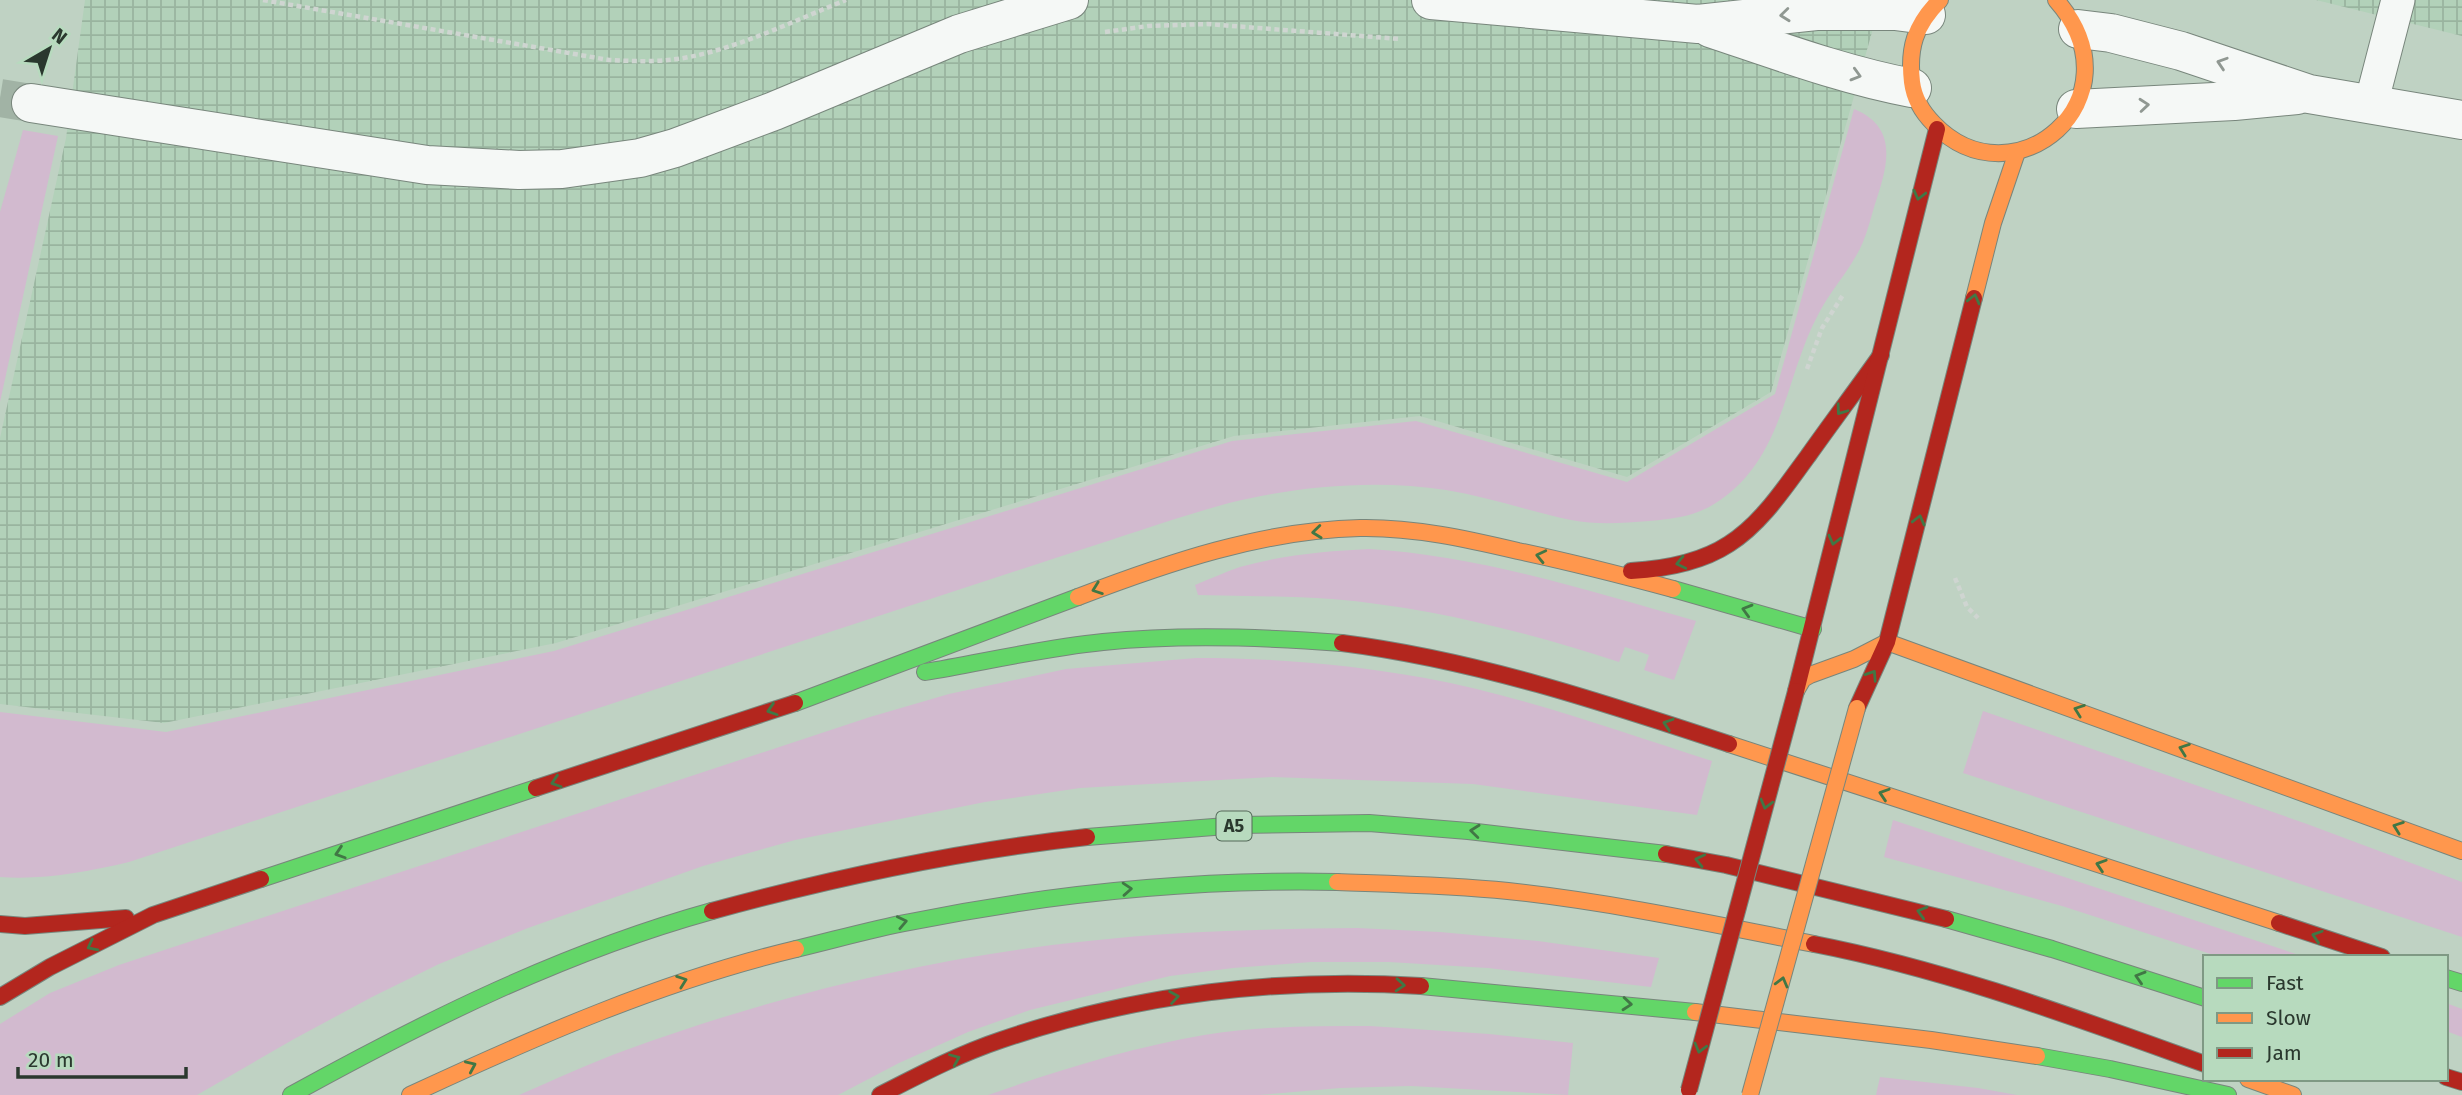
<svg xmlns="http://www.w3.org/2000/svg" width="2462" height="1095" viewBox="0 0 2462 1095" font-family="'Fira Sans',sans-serif">
  <defs>
    <pattern id="industrial-grid" width="8" height="8" patternUnits="userSpaceOnUse" patternTransform="scale(1.75)"><rect width="8" height="8" fill="#b2d1b9"/><path d="M0 4h8M4 0v8" fill="none" stroke="#99b49f"/></pattern>
  </defs>
  <rect width="100%" height="100%" fill="#bfd2c3"/>
  <!-- industrial -->
  <g fill="url(#industrial-grid)">
    <polygon points="85,0 1881,0 1771,392 1627,477 1420,416 1234,436 556,643 164,723 0,704 0,438 66,138"/>
    <polygon points="2316,0 2462,0 2462,36"/>
  </g>
  <!-- grass -->
  <g fill="#d2bacf">
    <path d="M 1854,109 C 1900,128 1887,167 1875,204 C 1871,217 1868,230 1863,242 C 1852,268 1832,288 1819,313 C 1786,373 1785,450 1727,495 C 1700,516 1681,518 1649,521 C 1623,523 1597,525 1571,520 C 1529,511 1488,497 1446,490 C 1376,479 1297,486 1229,503 C 1177,517 1125,536 1074,552 L 129,862 C 86,872 44,880 0,877 L 0,712 L 166,732 L 554,651 L 1232,441 L 1416,421 L 1627,482 L 1775,394 Z"/>
    <polygon points="23,130 58,136 0,402 0,212"/>
    <path d="M 1369,549 C 1482,556 1588,591 1696,621 L 1674,680 L 1644,670 L 1649,655 L 1625,647 L 1619,662 C 1527,632 1429,607 1332,599 C 1287,596 1243,596 1198,595 L 1195,585 C 1210,579 1225,572 1240,567 C 1282,555 1327,551 1369,549 Z"/>
    <path d="M 1196,658 C 1273,658 1349,664 1425,678 C 1522,696 1618,731 1712,761 L 1697,815 L 1473,784 L 1272,777 L 1080,788 L 985,802 L 795,840 L 703,866 L 528,928 L 439,964 L 372,997 L 294,1039 L 197,1095 L 0,1095 L 0,1024 L 50,993 L 119,965 L 870,717 L 949,694 L 1066,669 Z"/>
    <polygon points="1983,711 2307,824 2462,882 2462,937 1963,773"/>
    <polygon points="1893,820 2305,957 2220,957 2062,906 1884,857"/>
    <path d="M 1357,928 L 1440,932 L 1538,941 L 1659,958 L 1651,987 L 1488,968 L 1389,962 L 1311,962 L 1233,968 L 1170,976 L 1030,1010 L 968,1032 L 899,1063 L 838,1095 L 519,1095 C 554,1080 590,1063 626,1050 C 774,996 931,957 1088,941 C 1177,931 1267,929 1357,928 Z"/>
    <polygon points="2446,1003 2462,1009 2462,1037 2446,1031"/>
    <path d="M 1370,1026 L 1489,1034 L 1573,1043 L 1568,1095 L 1411,1086 L 1340,1088 L 1259,1095 L 988,1095 C 1059,1070 1130,1048 1204,1035 C 1259,1026 1315,1026 1370,1026 Z"/>
    <polygon points="1880,1077 1978,1088 2017,1095 1876,1095"/>
  </g>
  <g fill="none" stroke-linecap="round" stroke-linejoin="round">
    <!-- street-tunnel -->
    <polyline stroke="#a1b3a5" stroke-width="38" stroke-dasharray="38 19" stroke-linecap="butt" points="0,98 31,103"/>
    <defs>
      <polyline id="lane" points="2371,104 2398,0"/>
      <g id="street">
        <polyline points="1431,0 1698,24 1816,11 1895,11 1926,15"/>
        <path d="M 1710,28 C 1776,50 1843,75 1912,88"/>
        <polyline points="2078,29 2111,33 2181,51 2309,94 2462,120"/>
        <polyline points="31,103 427,165 519,170 562,169 640,158 675,148 774,111 959,34 1069,0"/>
        <polyline points="2076,109 2234,101 2297,95"/>
      </g>
      <g id="fast">
        <polyline points="1673,589 1813,629"/>
        <path d="M 925,672 C 984,662 1043,648 1103,642 C 1183,634 1263,637 1342,643"/>
        <polyline points="795,703 1078,597"/>
        <polyline points="1087,837 1239,825 1369,823 1468,831 1666,854"/>
        <polyline points="261,879 536,788"/>
        <polyline points="1946,919 2052,949 2205,998"/>
        <path d="M 796,949 C 834,940 872,929 910,922 C 1049,894 1195,879 1337,882"/>
        <polyline points="2446,978 2462,983"/>
        <polyline points="1421,986 1695,1012"/>
        <polyline points="2037,1056 2110,1069 2228,1095"/>
        <path d="M 291,1095 C 425,1021 564,952 712,911"/>
      </g>
      <g id="slow">
        <path d="M 1940,0 C 1915,25 1908,48 1912,82 C 1914,98 1923,113 1934,124 C 2013,206 2143,99 2056,0"/>
        <polyline points="1974,298 1993,223 2017,152"/>
        <path d="M 1078,597 C 1167,563 1263,530 1360,528 C 1413,527 1467,539 1518,551 C 1570,562 1621,575 1673,589"/>
        <polyline points="1887,642 2462,851"/>
        <polyline points="1796,691 1803,679 1810,675 1854,659 1887,642"/>
        <polyline points="1729,744 2279,923"/>
        <path d="M 1337,882 C 1394,884 1451,885 1508,891 C 1611,902 1713,924 1814,944"/>
        <polyline points="1695,1012 1931,1040 2037,1056"/>
        <polyline points="2248,1079 2293,1095"/>
        <path d="M 410,1095 C 535,1037 662,981 796,949"/>
      </g>
      <g id="jam">
        <path d="M 1631,571 C 1665,569 1700,563 1729,544 C 1762,523 1785,487 1808,456 C 1832,422 1857,389 1881,355"/>
        <path d="M 1342,643 C 1475,660 1602,702 1729,744"/>
        <polyline points="1796,691 1937,129"/>
        <polyline points="1857,708 1887,642 1974,298"/>
        <polyline points="536,788 795,703"/>
        <polyline points="1666,854 1726,865 1946,919"/>
        <path d="M 712,911 C 836,877 959,851 1087,837"/>
        <polyline points="2279,923 2382,957"/>
        <polyline points="0,924 25,926 126,918"/>
        <path d="M 1814,944 C 1948,970 2076,1018 2205,1064"/>
        <polyline points="0,997 50,967 153,915 261,879"/>
        <polyline points="2446,1077 2462,1082"/>
        <path d="M 880,1095 C 919,1075 959,1054 1001,1040 C 1135,994 1280,977 1421,986"/>
      </g>
    </defs>
    <!-- lane casing -->
    <use href="#lane" stroke="#78867c" stroke-width="35"/>
    <!-- street casing -->
    <use href="#street" stroke="#78867c" stroke-width="40"/>
    <!-- fast casing -->
    <use href="#fast" stroke="#78867c" stroke-width="18"/>
    <!-- slow casing -->
    <use href="#slow" stroke="#78867c" stroke-width="18"/>
    <!-- jam casing -->
    <use href="#jam" stroke="#78867c" stroke-width="18"/>
    <!-- path -->
    <g stroke="#cfd5d1" stroke-width="4.5" stroke-dasharray="5 3.5" stroke-linecap="butt">
      <path d="M 263,0 L 609,60 C 629,61 649,62 668,60 C 725,55 793,21 846,0"/>
      <polyline points="1105,32 1148,26 1207,24 1400,39"/>
      <polyline points="1807,369 1822,328 1843,295"/>
      <polyline points="1955,578 1967,607 1978,618"/>
    </g>
    <!-- lane -->
    <use href="#lane" stroke="#f5f8f6" stroke-width="33"/>
    <!-- street -->
    <use href="#street" stroke="#f5f8f6" stroke-width="38"/>
    <!-- fast -->
    <use href="#fast" stroke="#63d668" stroke-width="16"/>
    <!-- slow -->
    <use href="#slow" stroke="#ff974d" stroke-width="16"/>
    <!-- jam -->
    <use href="#jam" stroke="#b3261e" stroke-width="16"/>
    <defs>
      <polyline id="slow-bridge" points="1750,1095 1857,708"/>
      <polyline id="jam-bridge" points="1689,1090 1796,691"/>
    </defs>
    <!-- slow-bridge casing -->
    <use href="#slow-bridge" stroke="#78867c" stroke-width="18" stroke-linecap="butt"/>
    <!-- jam-bridge casing -->
    <use href="#jam-bridge" stroke="#78867c" stroke-width="18" stroke-linecap="butt"/>
    <!-- slow-bridge -->
    <use href="#slow-bridge" stroke="#ff974d" stroke-width="16"/>
    <!-- jam-bridge -->
    <use href="#jam-bridge" stroke="#b3261e" stroke-width="16"/>
  </g>
  <!-- one-way arrows -->
  <defs><path id="oneway-chevron" d="M-2-3.5L2.5 0L-2 3.5" fill="none" stroke-width="1.6" stroke-linecap="round" stroke-linejoin="round" transform="scale(1.75)"/></defs>
  <g stroke="#909892">
    <use href="#oneway-chevron" transform="translate(1785 15) rotate(174)"/>
    <use href="#oneway-chevron" transform="translate(2222 63) rotate(-162)"/>
    <use href="#oneway-chevron" transform="translate(1856 75) rotate(16)"/>
    <use href="#oneway-chevron" transform="translate(2144 105) rotate(-5)"/>
  </g>
  <g stroke="#417745">
    <use href="#oneway-chevron" transform="translate(1919 195) rotate(104)"/>
    <use href="#oneway-chevron" transform="translate(1974 299) rotate(-76)"/>
    <use href="#oneway-chevron" transform="translate(1841 410) rotate(126)"/>
    <use href="#oneway-chevron" transform="translate(1919 520) rotate(-76)"/>
    <use href="#oneway-chevron" transform="translate(1317 532) rotate(174)"/>
    <use href="#oneway-chevron" transform="translate(1834 540) rotate(104)"/>
    <use href="#oneway-chevron" transform="translate(1541 556) rotate(-167)"/>
    <use href="#oneway-chevron" transform="translate(1681 563) rotate(167)"/>
    <use href="#oneway-chevron" transform="translate(1097 589) rotate(160)"/>
    <use href="#oneway-chevron" transform="translate(1747 610) rotate(-164)"/>
    <use href="#oneway-chevron" transform="translate(1872 675) rotate(-57)"/>
    <use href="#oneway-chevron" transform="translate(772 710) rotate(162)"/>
    <use href="#oneway-chevron" transform="translate(2079 710) rotate(-160)"/>
    <use href="#oneway-chevron" transform="translate(1668 724) rotate(-162)"/>
    <use href="#oneway-chevron" transform="translate(2184 749) rotate(-160)"/>
    <use href="#oneway-chevron" transform="translate(556 782) rotate(162)"/>
    <use href="#oneway-chevron" transform="translate(1884 794) rotate(-162)"/>
    <use href="#oneway-chevron" transform="translate(1766 804) rotate(105)"/>
    <use href="#oneway-chevron" transform="translate(2398 827) rotate(-160)"/>
    <use href="#oneway-chevron" transform="translate(1475 831) rotate(-174)"/>
    <use href="#oneway-chevron" transform="translate(340 853) rotate(162)"/>
    <use href="#oneway-chevron" transform="translate(1700 860) rotate(-167)"/>
    <use href="#oneway-chevron" transform="translate(2101 865) rotate(-162)"/>
    <use href="#oneway-chevron" transform="translate(1127 889) rotate(-4)"/>
    <use href="#oneway-chevron" transform="translate(1922 912) rotate(-164)"/>
    <use href="#oneway-chevron" transform="translate(902 922) rotate(-12)"/>
    <use href="#oneway-chevron" transform="translate(2317 936) rotate(-162)"/>
    <use href="#oneway-chevron" transform="translate(92 946) rotate(153)"/>
    <use href="#oneway-chevron" transform="translate(2140 977) rotate(-163)"/>
    <use href="#oneway-chevron" transform="translate(682 981) rotate(-20)"/>
    <use href="#oneway-chevron" transform="translate(1782 982) rotate(-75)"/>
    <use href="#oneway-chevron" transform="translate(1400 985) rotate(4)"/>
    <use href="#oneway-chevron" transform="translate(1174 997) rotate(-9)"/>
    <use href="#oneway-chevron" transform="translate(1627 1004) rotate(5)"/>
    <use href="#oneway-chevron" transform="translate(1700 1048) rotate(105)"/>
    <use href="#oneway-chevron" transform="translate(955 1059) rotate(-23)"/>
    <use href="#oneway-chevron" transform="translate(471 1066) rotate(-24)"/>
  </g>
  <g text-anchor="middle" stroke-width="5" stroke-linejoin="round" paint-order="stroke">
    <!-- shield labels -->
    <rect fill="#b7dabe" stroke="#546959" stroke-width="2" x="1216.5" y="811.5" width="35" height="29" rx="5"/>
    <g font-size="18" font-weight="bold" fill="#2a382e">
      <text x="1234" y="832">A5</text>
    </g>
  </g>
  <!-- legend -->
  <rect x="2203" y="955" width="245" height="126" fill="#b7dabe" stroke="#7f9984" stroke-width="2"/>
  <rect x="2217" y="978" width="35" height="10" fill="#63d668" stroke="#7f9984" stroke-width="2"/>
  <text x="2266" y="990" font-size="21" fill="#2a382e">Fast</text>
  <rect x="2217" y="1013" width="35" height="10" fill="#ff974d" stroke="#7f9984" stroke-width="2"/>
  <text x="2266" y="1025" font-size="21" fill="#2a382e">Slow</text>
  <rect x="2217" y="1048" width="35" height="10" fill="#b3261e" stroke="#7f9984" stroke-width="2"/>
  <text x="2266" y="1060" font-size="21" fill="#2a382e">Jam</text>
  <!-- north arrow -->
  <g transform="translate(49 49) rotate(39)" stroke="#b7dabe" stroke-width="5" paint-order="stroke">
  <path d="M0-5L12 26L0 18L-12 26Z" fill="#2a382e"/>
  <text y="-10" font-size="19" font-weight="bold" text-anchor="middle" fill="#2a382e">N</text>
  </g>
  <!-- scale -->
  <path d="M18 1067v10h168v-10" fill="none" stroke="#2a382e" stroke-width="3.5"/>
  <text x="28" y="1067" font-size="21" fill="#2a382e" stroke="#b7dabe" stroke-width="5" paint-order="stroke">20 m</text>
</svg>
